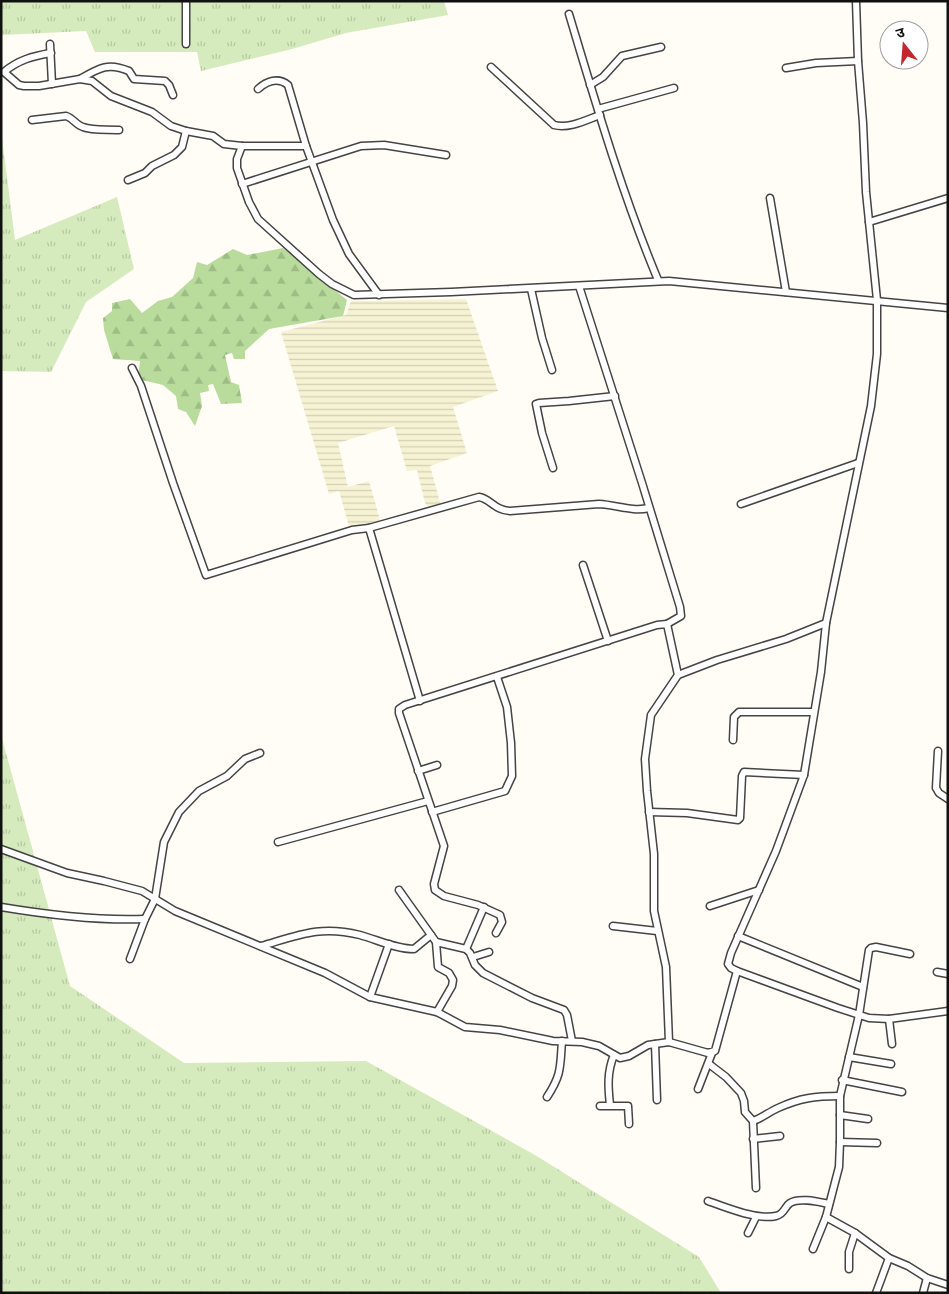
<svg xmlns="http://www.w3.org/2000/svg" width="949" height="1294" viewBox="0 0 949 1294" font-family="Spectral,'Noto Sans Devanagari',serif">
  <defs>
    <pattern id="farmland-rules" width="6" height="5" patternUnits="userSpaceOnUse" patternTransform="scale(1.25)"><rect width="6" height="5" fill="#f6f3d4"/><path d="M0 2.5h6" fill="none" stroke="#d2cfb5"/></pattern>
    <pattern id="grass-tufts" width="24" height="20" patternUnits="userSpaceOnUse" patternTransform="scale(1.25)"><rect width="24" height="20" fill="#d5ebbd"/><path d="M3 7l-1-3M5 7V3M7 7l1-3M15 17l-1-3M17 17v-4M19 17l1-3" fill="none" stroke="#b6c8a1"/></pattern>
    <pattern id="forest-firs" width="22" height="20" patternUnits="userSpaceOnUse" patternTransform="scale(1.25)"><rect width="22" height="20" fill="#b9dc9c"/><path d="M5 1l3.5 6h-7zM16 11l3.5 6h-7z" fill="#9ebc85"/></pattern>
  </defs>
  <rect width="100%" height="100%" fill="#fffdf5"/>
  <!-- farmland -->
  <polygon fill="url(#farmland-rules)" points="466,299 498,391 453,407 467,453 430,466 442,509 433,511 425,503 417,470 407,471 394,426 338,443 348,487 369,481 380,520 350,530 339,491 329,494 281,332 346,315 351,301"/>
  <!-- grass -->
  <g fill="url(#grass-tufts)">
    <polygon points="1,1 444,1 448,15 346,33 292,49 201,71 197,52 95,52 86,31 1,35"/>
    <polygon points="1,130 15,240 117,197 134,269 86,302 51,372 1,371"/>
    <polygon points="1,735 70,986 184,1063 366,1061 535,1155 699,1257 721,1293 1,1293"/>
  </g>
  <!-- forest -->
  <polygon fill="url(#forest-firs)" points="283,248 347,300 343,316 269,329 245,351 245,359 234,359 232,353 225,355 231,382 239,385 242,403 221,404 213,384 208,385 209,391 200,393 202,406 195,426 186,412 178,409 176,396 163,385 138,379 140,361 113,359 104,330 103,318 112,311 112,303 130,299 142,313 158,301 172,297 193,278 197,262 207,265 233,249 247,255"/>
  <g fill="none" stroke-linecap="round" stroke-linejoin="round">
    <defs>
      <g id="minor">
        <polyline points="856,1 858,61 863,123 866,192 877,300 877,354 871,406 826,623 821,672 804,775 776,851 731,953 728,964 731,968 737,971 838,1008 869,1018 889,1019 948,1011"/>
        <path d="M 569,14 C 596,104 622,194 658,280"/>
        <polyline points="50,44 52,84"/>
        <polyline points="186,44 186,1"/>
        <path d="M 51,53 C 33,56 18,60 4,72 L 19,85 L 24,86 L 39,86 L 80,79 L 92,81 L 111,96 L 152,112 L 171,126 L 186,131 L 213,136 L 224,144 L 242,146 L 306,146 L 333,220 L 349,254 L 379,295"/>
        <path d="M 491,67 L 554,125 C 569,129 586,120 600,115"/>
        <polyline points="786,68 816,63 858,61"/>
        <path d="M 80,79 C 99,68 108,62 129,71 L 134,79 L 165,81 L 169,85 L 173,95"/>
        <polyline points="590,85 603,77 622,56 661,47"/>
        <path d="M 258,89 C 267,81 278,77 288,85 L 306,146"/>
        <polyline points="598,109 674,88"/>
        <path d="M 32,120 L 66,116 C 73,118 76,125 83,127 C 93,131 108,129 119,130"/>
        <polyline points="242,146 237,159 237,168 249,202 258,219 319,274 332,284 354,295 451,292 669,281 948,308"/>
        <polyline points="128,180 145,173 152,166 174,155 182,147 186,131"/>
        <polyline points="242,184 361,146 384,145 446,155"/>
        <polyline points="770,198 786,292"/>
        <polyline points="869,222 948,198"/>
        <polyline points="579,286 642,483 680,607 681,616 667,624"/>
        <polyline points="531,289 542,338 552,370"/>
        <polyline points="132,368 141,386 173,483 206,575 352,530 369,528 420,701"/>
        <polyline points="553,468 542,433 536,404 539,403 569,401 615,396"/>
        <polyline points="741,504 858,463"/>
        <path d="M 369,528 L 479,497 C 491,499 494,510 510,511 L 599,504 C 617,505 632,512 649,508"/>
        <polyline points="583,565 608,641"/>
        <polyline points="678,675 717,660 786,639 826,623"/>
        <polyline points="733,740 734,717 739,712 813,712"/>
        <polyline points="938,751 936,788 939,793 948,799"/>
        <polyline points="418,771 437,765"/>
        <polyline points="432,812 505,791 512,776 511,743 507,707 497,677"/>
        <polyline points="649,812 687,813 738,820 740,818 742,776 744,772 804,775"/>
        <polyline points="278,842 428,801"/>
        <polyline points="1,849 67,873 104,881 142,891 175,911 325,973 370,997 437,1012 465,1027 500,1030 553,1041 582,1042 599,1046 620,1058 629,1056 648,1045 669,1042 708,1053 715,1051 737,971"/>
        <polyline points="399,890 436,942 466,949 470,953 475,965 483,973 532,998 564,1010 567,1015 572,1041"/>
        <polyline points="710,906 759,890"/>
        <path d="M 1,907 C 49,915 97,921 145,919"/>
        <polyline points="613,926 657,931"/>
        <polyline points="496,933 502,922 500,915 478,905 444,896 435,890 434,884 444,846 399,713 399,709 405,705 657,625 667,624 678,675 651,715 645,759 647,791 654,854 654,911 666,967 669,1042"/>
        <polyline points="738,936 863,987"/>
        <polyline points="436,942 438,967 449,973 453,980 452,986 437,1012"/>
        <path d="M 261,946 C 299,935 320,925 360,935 C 378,940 396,949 414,949 L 431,935"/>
        <polyline points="466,949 484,907"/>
        <polyline points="473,957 489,952"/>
        <polyline points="130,959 145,919 155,899 164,842 179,812 199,791 227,776 245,759 260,753"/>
        <polyline points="937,972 948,974"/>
        <polyline points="370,997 389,944"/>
        <polyline points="889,1019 892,1044"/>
        <polyline points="655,1044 657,1100"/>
        <polyline points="849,1057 891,1064"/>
        <polyline points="709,1064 726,1077 741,1093 744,1101 745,1112 753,1121 756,1188"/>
        <polyline points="842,1080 902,1092"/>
        <polyline points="698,1089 712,1053"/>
        <path d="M 547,1097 C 562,1074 560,1067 562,1041"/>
        <path d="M 610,1105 C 608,1087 607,1072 614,1055"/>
        <polyline points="600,1106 628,1106 629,1124"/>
        <polyline points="840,1115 868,1119"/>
        <path d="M 753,1121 C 762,1118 769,1112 778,1108 C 800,1098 815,1096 840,1096"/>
        <polyline points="753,1139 780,1136"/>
        <polyline points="840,1142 877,1143"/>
        <path d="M 708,1201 C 727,1208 757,1220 776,1216 C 785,1214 784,1207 790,1203 C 800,1197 819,1202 829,1204"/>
        <polyline points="826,1217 855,1233 889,1258 908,1266 927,1278 948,1285"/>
        <polyline points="748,1233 756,1217"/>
        <polyline points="813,1249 826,1217 839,1167 840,1142 840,1096 859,1015 869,950 871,948 876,947 910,954"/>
        <polyline points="849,1269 849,1252 855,1233"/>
        <polyline points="876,1293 889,1258"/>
        <polyline points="923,1293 927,1278"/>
      </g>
    </defs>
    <!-- minor casing -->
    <use href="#minor" stroke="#444" stroke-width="9"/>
    <!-- minor -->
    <use href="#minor" stroke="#fff" stroke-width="6"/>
  </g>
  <!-- border -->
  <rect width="949" height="1294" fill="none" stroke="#111111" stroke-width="5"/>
  <!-- north arrow -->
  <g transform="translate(904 45) rotate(343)"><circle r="24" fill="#ffffff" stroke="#a0a0a0"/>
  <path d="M0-4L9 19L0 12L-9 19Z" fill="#c4262e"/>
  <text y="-8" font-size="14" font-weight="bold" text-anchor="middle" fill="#111111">उ</text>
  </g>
</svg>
